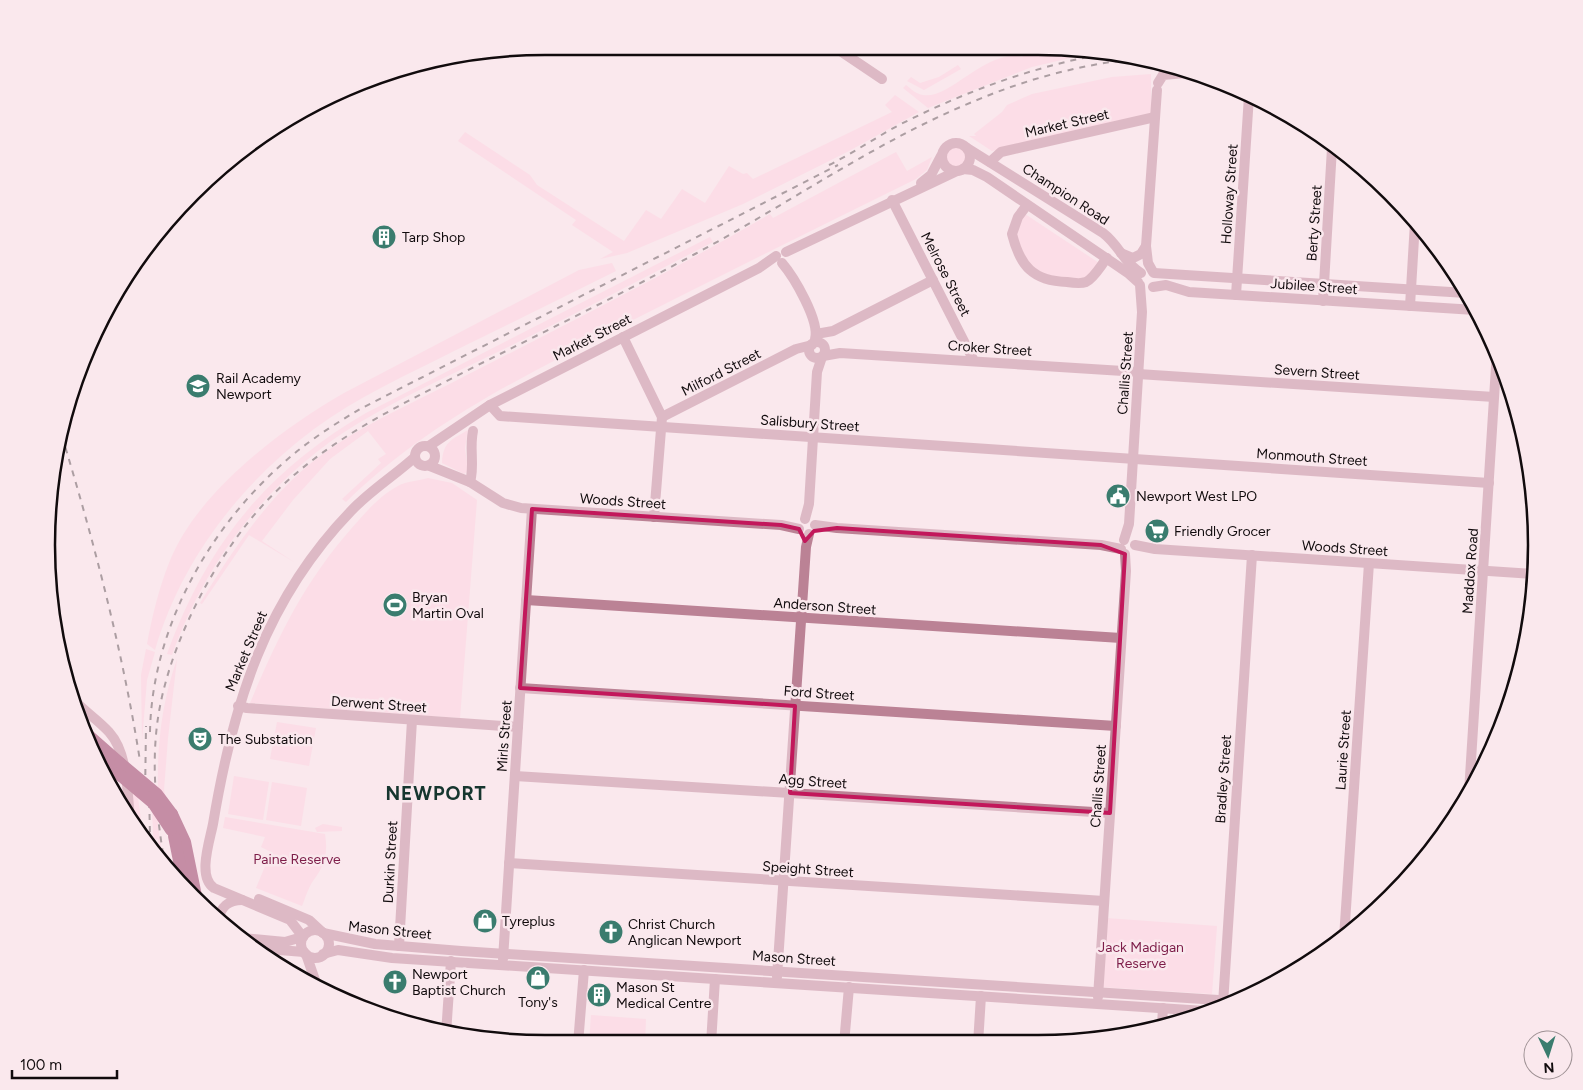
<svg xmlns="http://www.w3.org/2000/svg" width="1583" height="1090" viewBox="0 0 1583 1090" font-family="Figtree,sans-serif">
  <rect width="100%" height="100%" fill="#fae8ed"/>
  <!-- green -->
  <g fill="#fed1df">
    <path d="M 1018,46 L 1095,52 L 1032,67 L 928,108 L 903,88 L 906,85 C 911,89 916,94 923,95 C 950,100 986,48 1022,57 L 1030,50 Z"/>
    <polygon points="958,65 961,69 924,90 907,81 911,77 920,83 939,77"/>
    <polygon points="1151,74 1151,114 992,151 969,136 976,136 974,134 1002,112 1007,105 1032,94 1112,77"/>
    <polygon points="895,95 919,112 849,151 743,204 627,253 600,259 613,252 572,225 576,220 458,141 465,132 530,175 537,185 624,241 646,210 661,219 682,189 705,203 729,166 743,174 747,173 753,179 892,112 885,105"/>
    <circle cx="956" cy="157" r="11"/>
    <path d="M 896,152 L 907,171 L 932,157 L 927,170 L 916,179 C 819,227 722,275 625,324 C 523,377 429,421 346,502 L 342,499 L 381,463 L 378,459 L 386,454 L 368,431 L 330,459 L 293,500 L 262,541 L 294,562 L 249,535 L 202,604 L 200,603 C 227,559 256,515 293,479 C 342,432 408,406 467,375 C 569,323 671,272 770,214 L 773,218 Z"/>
    <polygon points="1025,214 1099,263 1086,280 1051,280 1033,270 1016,240 1018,226"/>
    <path d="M 710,237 L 713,242 C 645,277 577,313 508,347 C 457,372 405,395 357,424 C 270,477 206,560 172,655 L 167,654 C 207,545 265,472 366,413 Z"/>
    <path d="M 612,263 L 616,271 C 563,297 510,324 456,350 C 409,374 357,397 314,429 C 240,484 181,561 155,650 L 147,644 C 152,617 159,588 169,563 C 196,493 281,429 344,393 L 579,270 Z"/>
    <path d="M 468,430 L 465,448 L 468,471 L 464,474 L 442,463 C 443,442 451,440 468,430 Z"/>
    <path d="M 428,478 L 452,483 L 477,500 L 460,718 L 250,703 C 278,637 303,584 351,529 C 365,513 379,496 398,486 C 407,481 419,481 428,478 Z"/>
    <polygon points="146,649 155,652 147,680 142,741 141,675"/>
    <path d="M 177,659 L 168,738 L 164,790 L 166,799 L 158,790 C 157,744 162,702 177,659 Z"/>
    <polygon points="277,722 316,728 309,766 270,759"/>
    <polygon points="234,776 269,782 263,820 228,814"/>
    <polygon points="272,782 307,788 301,826 266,820"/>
    <polygon points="129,790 138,797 142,828 137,829 134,824"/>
    <polygon points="152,810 157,815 163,864 159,859 161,859 158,839 153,840 154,854"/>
    <path d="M 225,817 L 325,834 C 328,854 325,865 313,881 C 308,888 305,899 302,906 L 256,888 L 271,852 L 261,847 L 265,837 L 223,828 Z"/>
    <polygon points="323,824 342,827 342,831 317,832 315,828"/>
    <polygon points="1106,918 1217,926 1212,994 1100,987"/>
    <polygon points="591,1015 646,1019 645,1044 589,1044"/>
  </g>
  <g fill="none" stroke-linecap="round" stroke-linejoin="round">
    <!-- minor -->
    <g stroke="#bb8295" stroke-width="10">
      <polyline points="833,46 882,79"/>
      <polyline points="1158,83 1163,75 1196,72"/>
      <circle cx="956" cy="157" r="14"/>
      <path d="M 967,148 L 1103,233 C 1119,245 1124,263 1141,273"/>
      <polyline points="990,162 1001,152 1155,117"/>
      <polyline points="963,169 973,170 987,177 1128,273 1138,282"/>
      <polyline points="921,183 931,175 941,156"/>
      <polyline points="892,200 974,361"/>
      <path d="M 1027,205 L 1018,217 L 1012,234 C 1020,266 1033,281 1067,282 C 1073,283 1081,284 1086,282 C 1095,277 1101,265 1107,258"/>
      <polyline points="786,252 957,171"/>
      <polyline points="1121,253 1133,258 1141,254 1146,246"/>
      <path d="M 782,263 C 794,277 820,321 815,339"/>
      <polyline points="1153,272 1148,263 1146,246 1157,90"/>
      <polyline points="1154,273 1466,293"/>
      <polyline points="1153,287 1166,285 1189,292 1475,310"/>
      <polyline points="1236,295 1249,96"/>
      <polyline points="1323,301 1332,148"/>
      <polyline points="1410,306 1415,222"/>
      <polyline points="816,334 833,331 933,280"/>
      <polyline points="623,337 662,417 654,517"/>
      <circle cx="817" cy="350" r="8"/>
      <polyline points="823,356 840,353 1139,372"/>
      <polyline points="1138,374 1494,397"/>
      <polyline points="490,405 500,416 1489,483"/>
      <polyline points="662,417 796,349 812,345"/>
      <circle cx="425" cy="456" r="10"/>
      <polyline points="429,446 490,405 759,268 776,256"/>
      <polyline points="430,466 470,482 503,503 521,508 781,525 799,529"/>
      <path d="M 470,482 C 475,465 469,449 473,431"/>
      <polyline points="805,519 809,504 817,372 822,357"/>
      <polyline points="815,525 837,528 1101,545 1121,549"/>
      <polyline points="1124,540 1129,524 1142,312 1140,285"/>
      <polyline points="1135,545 1155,549 1534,574"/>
      <polyline points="526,600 1121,638"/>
      <polyline points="520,688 1116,726"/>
      <path d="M 77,703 C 87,713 99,721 109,732 C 128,753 127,791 130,818"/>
      <polyline points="238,706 247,708 518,727"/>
      <polyline points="515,776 1110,813"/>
      <polyline points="1469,792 1497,351"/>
      <polyline points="509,863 1104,901"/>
      <polyline points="259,899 309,920 322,932"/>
      <path d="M 219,920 C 220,907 229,900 242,900"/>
      <circle cx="315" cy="944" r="14"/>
      <polyline points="323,933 375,944 461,951 1234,1001"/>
      <path d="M 303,937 L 290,920 L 214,888 C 197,877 210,840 213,824 C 233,704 265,600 351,511 C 371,490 394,476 415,457"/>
      <polyline points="242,938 285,942 302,937"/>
      <polyline points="1344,938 1369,563"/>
      <polyline points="399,946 412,720"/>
      <polyline points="254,948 304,952"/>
      <polyline points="306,954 317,986"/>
      <polyline points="323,954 338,950 392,958 1205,1011"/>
      <polyline points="503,959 532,509"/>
      <polyline points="777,977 806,547 809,534"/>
      <polyline points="1098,997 1126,571 1125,554"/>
      <polyline points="1223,1004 1252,555"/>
      <polyline points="1162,1025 1163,1008"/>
      <polyline points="446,1034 451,961"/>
      <polyline points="578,1044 584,970"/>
      <polyline points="711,1044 715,979"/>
      <polyline points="844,1044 849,987"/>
      <polyline points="978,1044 981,996"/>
    </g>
    <!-- major -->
    <g stroke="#85204e" stroke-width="12">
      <polyline points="87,734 120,763"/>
      <polyline points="93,753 121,776"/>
      <polyline points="172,814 185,842 197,901"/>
      <polyline points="174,836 185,890"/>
    </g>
    <!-- rail -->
    <g stroke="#4e4548" stroke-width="2" stroke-dasharray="6 6" stroke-linecap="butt">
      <path d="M 829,165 C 853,153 875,138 899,125 C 966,91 1035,66 1108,53"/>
      <path d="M 62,436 C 94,542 123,652 140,761"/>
      <path d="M 150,732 C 152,623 215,516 300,449 C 319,434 340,421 360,409 L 838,165"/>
      <polyline points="149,790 150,837"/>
      <polyline points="145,799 146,726"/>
      <polyline points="149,831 151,851"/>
      <path d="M 165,866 C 158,823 152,779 156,735 C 162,661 204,577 250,520 C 310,446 395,408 478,365 C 550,329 623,293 695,254 C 790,203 881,138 982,98 C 1033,77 1088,63 1144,58"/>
    </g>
    <!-- major-bridge -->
    <g stroke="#85204e" stroke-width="12">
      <polyline points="120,763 157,794 172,814"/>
      <polyline points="121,776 153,803 171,830"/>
    </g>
  </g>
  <!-- marked area -->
  <path d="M0 0H1583V1090H0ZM 532,509 L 781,525 L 799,529 L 805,541 L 814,531 L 837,528 L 1101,545 L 1125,554 L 1110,813 L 790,793 L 795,706 L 520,688 Z" fill="#fae8ed" fill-opacity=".55" fill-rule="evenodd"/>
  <path fill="none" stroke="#c2185b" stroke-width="4" stroke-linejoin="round" d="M 532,509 L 781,525 L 799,529 L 805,541 L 814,531 L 837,528 L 1101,545 L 1125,554 L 1110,813 L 790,793 L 795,706 L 520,688 Z"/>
  <!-- icons -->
  <defs>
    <symbol id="building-disc" viewBox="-11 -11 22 22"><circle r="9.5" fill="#3a7c6e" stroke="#fae8ed"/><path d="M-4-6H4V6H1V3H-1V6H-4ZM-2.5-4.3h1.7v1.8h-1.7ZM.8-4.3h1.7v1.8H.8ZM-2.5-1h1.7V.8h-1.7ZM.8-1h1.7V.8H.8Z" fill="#fff"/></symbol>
    <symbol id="university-disc" viewBox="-11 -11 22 22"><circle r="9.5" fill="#3a7c6e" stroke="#fae8ed"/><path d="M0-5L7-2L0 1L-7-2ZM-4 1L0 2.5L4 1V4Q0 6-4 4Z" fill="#fff"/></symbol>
    <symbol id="civic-disc" viewBox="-11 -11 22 22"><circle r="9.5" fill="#3a7c6e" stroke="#fae8ed"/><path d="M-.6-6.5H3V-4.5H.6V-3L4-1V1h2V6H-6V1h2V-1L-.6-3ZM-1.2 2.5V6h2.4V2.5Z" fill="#fff"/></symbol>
    <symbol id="supermarket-disc" viewBox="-11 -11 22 22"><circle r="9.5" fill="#3a7c6e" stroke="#fae8ed"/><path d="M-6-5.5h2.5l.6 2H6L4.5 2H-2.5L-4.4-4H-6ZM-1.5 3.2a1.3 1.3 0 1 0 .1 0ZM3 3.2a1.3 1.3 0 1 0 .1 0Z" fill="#fff"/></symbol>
    <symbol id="stadium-disc" viewBox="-11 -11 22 22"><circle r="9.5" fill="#3a7c6e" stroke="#fae8ed"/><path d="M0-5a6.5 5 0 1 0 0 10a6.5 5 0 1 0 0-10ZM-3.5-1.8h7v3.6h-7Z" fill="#fff"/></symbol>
    <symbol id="theatre-disc" viewBox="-11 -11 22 22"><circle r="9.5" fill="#3a7c6e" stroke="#fae8ed"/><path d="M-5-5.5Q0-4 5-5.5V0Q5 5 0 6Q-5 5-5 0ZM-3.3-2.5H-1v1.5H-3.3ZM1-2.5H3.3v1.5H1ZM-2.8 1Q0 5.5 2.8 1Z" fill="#fff"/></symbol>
    <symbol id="shop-disc" viewBox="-11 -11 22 22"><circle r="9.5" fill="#3a7c6e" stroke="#fae8ed"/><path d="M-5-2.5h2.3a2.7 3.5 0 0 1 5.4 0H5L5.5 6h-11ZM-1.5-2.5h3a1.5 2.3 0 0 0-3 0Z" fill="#fff"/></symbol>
    <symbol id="church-disc" viewBox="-11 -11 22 22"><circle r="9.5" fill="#3a7c6e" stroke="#fae8ed"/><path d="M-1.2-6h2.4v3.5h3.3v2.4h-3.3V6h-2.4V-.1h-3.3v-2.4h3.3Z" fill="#fff"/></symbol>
  </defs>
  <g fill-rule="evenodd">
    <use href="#building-disc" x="370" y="223" width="28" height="28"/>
    <use href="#university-disc" x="184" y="372" width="28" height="28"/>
    <use href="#civic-disc" x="1104" y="482" width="28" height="28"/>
    <use href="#supermarket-disc" x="1143" y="517" width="28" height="28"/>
    <use href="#stadium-disc" x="381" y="591" width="28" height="28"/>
    <use href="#theatre-disc" x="186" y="725" width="28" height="28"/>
    <use href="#shop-disc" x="471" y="907" width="28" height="28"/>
    <use href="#church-disc" x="597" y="918" width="28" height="28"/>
    <use href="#shop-disc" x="524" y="964" width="28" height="28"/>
    <use href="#church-disc" x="381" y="968" width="28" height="28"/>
    <use href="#building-disc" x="585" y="981" width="28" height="28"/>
  </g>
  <g text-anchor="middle" stroke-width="5" stroke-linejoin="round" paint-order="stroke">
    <!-- street labels -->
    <g font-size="14" fill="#110b0d" stroke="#fae8ed">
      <text transform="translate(1067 123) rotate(-13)" y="5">Market Street</text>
      <text transform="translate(1066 194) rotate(33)" y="5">Champion Road</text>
      <text transform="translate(1229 194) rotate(-86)" y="5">Holloway Street</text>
      <text transform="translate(1314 223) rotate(-86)" y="5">Berty Street</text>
      <text transform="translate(946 274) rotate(63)" y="5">Melrose Street</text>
      <text transform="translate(1314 286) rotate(4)" y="5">Jubilee Street</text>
      <text transform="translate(592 337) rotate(-27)" y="5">Market Street</text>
      <text transform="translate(990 348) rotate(4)" y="5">Croker Street</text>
      <text transform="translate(721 372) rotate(-27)" y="5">Milford Street</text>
      <text transform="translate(1317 372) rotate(4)" y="5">Severn Street</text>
      <text transform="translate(1125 373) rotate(-86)" y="5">Challis Street</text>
      <text transform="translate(810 423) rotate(4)" y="5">Salisbury Street</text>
      <text transform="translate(1312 457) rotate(4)" y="5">Monmouth Street</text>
      <text transform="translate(623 501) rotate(4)" y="5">Woods Street</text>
      <text transform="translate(1345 548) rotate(4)" y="5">Woods Street</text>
      <text transform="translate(1470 571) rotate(-86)" y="5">Maddox Road</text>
      <text transform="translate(825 606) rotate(4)" y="5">Anderson Street</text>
      <text transform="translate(246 651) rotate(-67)" y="5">Market Street</text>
      <text transform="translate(819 693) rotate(4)" y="5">Ford Street</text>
      <text transform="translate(379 704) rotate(4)" y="5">Derwent Street</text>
      <text transform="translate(504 736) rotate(-86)" y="5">Mirls Street</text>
      <text transform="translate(1343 750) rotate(-86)" y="5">Laurie Street</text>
      <text transform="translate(1223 779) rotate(-86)" y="5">Bradley Street</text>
      <text transform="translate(813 781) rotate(4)" y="5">Agg Street</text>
      <text transform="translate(1098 786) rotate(-86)" y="5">Challis Street</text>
      <text transform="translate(390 862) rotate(-87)" y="5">Durkin Street</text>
      <text transform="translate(808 869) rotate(4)" y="5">Speight Street</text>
      <text transform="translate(390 930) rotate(6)" y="5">Mason Street</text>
      <text transform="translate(794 958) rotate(4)" y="5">Mason Street</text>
    </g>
    <!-- poi labels -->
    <g font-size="14" fill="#110b0d" stroke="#fae8ed" text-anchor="start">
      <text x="402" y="242">Tarp Shop</text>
      <text x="216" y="383">Rail Academy<tspan x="216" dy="16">Newport</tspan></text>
      <text x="1136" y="501">Newport West LPO</text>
      <text x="1174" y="536">Friendly Grocer</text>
      <text x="412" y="602">Bryan<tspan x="412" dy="16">Martin Oval</tspan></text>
      <text x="218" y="744">The Substation</text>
      <text x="502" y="926">Tyreplus</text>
      <text x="628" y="929">Christ Church<tspan x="628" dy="16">Anglican Newport</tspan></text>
      <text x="412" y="979">Newport<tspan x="412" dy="16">Baptist Church</tspan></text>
      <text x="616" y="992">Mason St<tspan x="616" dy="16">Medical Centre</tspan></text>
      <text x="538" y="1007" text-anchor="middle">Tony's</text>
    </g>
    <!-- park labels -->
    <g font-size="14" fill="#7d1d49" stroke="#fae8ed">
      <text x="297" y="864">Paine Reserve</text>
      <text x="1141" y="952">Jack Madigan<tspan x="1141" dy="16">Reserve</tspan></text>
    </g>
    <!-- district labels -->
    <g font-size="19" font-weight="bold" letter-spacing="1" fill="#16362f" stroke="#fae8ed">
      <text x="436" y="800">NEWPORT</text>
    </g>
  </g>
  <!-- crop -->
  <path d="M0 0H1583V1090H0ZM545 55H1038A490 490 0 0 1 1528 545V545A490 490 0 0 1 1038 1035H545A490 490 0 0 1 55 545V545A490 490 0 0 1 545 55Z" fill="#fae8ed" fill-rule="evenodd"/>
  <path fill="none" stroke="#110b0d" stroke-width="2.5" d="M545 55H1038A490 490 0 0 1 1528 545V545A490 490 0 0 1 1038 1035H545A490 490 0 0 1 55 545V545A490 490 0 0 1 545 55Z"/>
  <!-- north arrow -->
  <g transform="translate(1548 1055) rotate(176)"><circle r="24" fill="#fae8ed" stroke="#9d9093"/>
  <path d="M0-4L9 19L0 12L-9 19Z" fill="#3a7c6e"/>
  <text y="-8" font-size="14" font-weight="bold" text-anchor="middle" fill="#110b0d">N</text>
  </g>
  <!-- scale -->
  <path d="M12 1070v8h105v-8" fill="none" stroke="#110b0d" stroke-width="2.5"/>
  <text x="20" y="1070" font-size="15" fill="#110b0d" stroke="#fae8ed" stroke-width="4" paint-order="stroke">100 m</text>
</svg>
